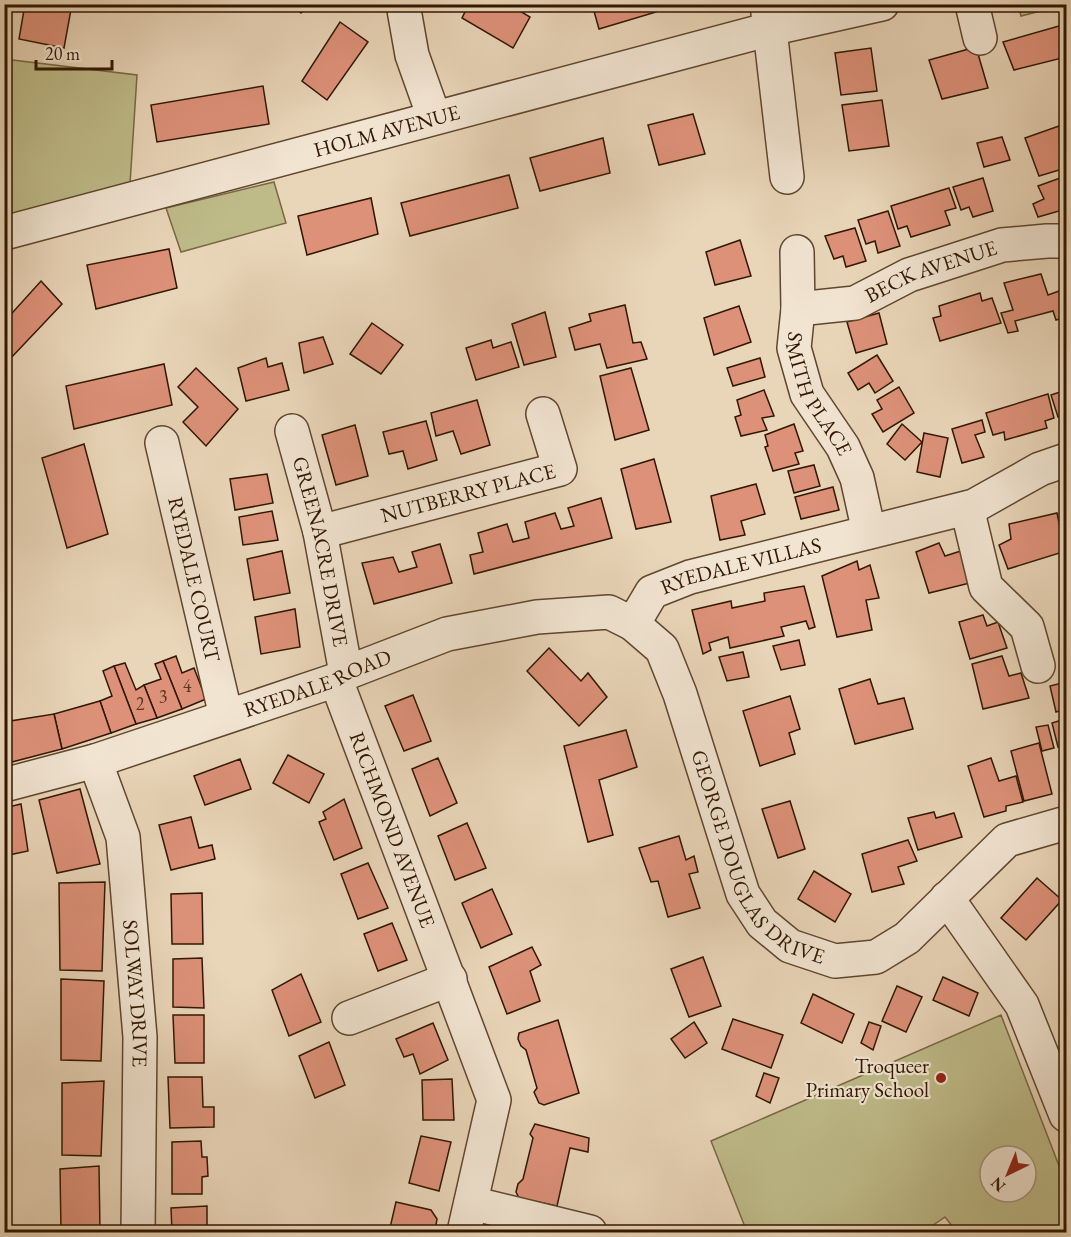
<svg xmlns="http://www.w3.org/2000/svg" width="1071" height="1237" viewBox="0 0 1071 1237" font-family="'EB Garamond',serif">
  <rect width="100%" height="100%" fill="#e9d5b8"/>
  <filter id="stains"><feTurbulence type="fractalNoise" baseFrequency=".00333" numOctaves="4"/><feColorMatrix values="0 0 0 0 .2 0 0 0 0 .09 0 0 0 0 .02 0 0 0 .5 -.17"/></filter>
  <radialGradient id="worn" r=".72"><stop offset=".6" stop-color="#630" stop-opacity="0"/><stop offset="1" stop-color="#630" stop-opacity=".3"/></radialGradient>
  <!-- green -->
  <g fill="#bebb89" stroke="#786944" stroke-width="1.5" fill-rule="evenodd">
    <polygon points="1018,4 1064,4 1064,5 1021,16"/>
    <polygon points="4,59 137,75 130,184 18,215 5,211"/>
    <polygon points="274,182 286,223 181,252 166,208"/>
    <path d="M 1001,1015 L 1066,1184 L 1066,1232 L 957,1232 L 945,1217 L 923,1232 L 747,1232 L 711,1141 ZM 990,1156 L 1026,1156 L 1026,1192 L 990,1192 Z"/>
  </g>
  <!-- building -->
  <g fill="#dd9179" stroke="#311700" stroke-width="1.5">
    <polygon points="25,4 72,4 64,48 19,39"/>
    <polygon points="292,4 309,4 301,13"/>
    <polygon points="469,4 508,4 530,17 513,48 462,18"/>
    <polygon points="592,4 654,4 656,12 599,29"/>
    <polygon points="340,22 368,42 327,100 302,81"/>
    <polygon points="1066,24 1066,57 1014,70 1003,42"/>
    <polygon points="976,47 988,88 942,99 929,60"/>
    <polygon points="871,48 877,91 841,95 835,53"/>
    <polygon points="263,86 269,124 157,142 151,105"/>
    <polygon points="882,100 889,146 849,151 842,105"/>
    <polygon points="693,114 705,154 659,165 648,125"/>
    <polygon points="1059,126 1066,148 1066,168 1039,176 1025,138"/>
    <polygon points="1002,137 1010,160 984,167 977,143"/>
    <polygon points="603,138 610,173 540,191 530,158"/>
    <polygon points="509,175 518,208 410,236 401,203"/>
    <polygon points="1063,177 1066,190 1066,209 1038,217 1033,204 1044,199 1038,186"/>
    <polygon points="983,178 993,211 973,217 969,207 961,210 953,187"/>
    <polygon points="949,188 956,208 945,211 950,225 911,237 907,226 898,229 891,206"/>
    <polygon points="371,198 378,234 307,255 298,216"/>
    <polygon points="888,211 900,246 878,253 875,241 866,244 858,220"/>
    <polygon points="855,228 866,261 846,267 843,256 834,259 825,236"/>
    <polygon points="740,240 751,276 715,285 706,252"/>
    <polygon points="169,249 177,288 96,309 87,265"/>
    <polygon points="1041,274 1048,295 1059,291 1066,317 1056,320 1053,311 1015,321 1018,331 1008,333 1001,313 1013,310 1004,283"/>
    <polygon points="41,281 62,304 9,360 4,356 4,322"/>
    <polygon points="980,293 982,301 992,298 1001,323 940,341 933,318 941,316 939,306"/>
    <polygon points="1066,295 1066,311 1061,297"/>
    <polygon points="625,305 633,343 641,342 647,359 607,368 600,344 575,350 569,328 591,321 589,314"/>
    <polygon points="739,306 751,342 714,355 704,318"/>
    <polygon points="545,312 556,357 524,365 512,324"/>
    <polygon points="879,313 887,344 856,353 847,322"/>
    <polygon points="372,323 403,345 381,374 350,354"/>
    <polygon points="323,337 333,364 304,373 299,343"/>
    <polygon points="491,340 493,348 511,342 519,367 476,380 466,348"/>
    <polygon points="877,355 893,381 875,393 869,383 858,390 848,373"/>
    <polygon points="266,358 268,367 282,363 289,390 246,401 238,368"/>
    <polygon points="760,358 765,377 733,386 727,368"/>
    <polygon points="164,364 172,405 74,429 66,386"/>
    <polygon points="196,368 238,409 206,446 183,422 198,407 178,387"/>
    <polygon points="631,368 649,430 615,440 600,376"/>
    <polygon points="899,387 914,413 883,432 872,414 882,409 877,400"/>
    <polygon points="764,390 774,416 762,418 767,430 741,436 735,417 741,415 737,400"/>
    <polygon points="1066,390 1066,414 1058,417 1051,395"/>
    <polygon points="1048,394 1054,418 1045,421 1047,428 1005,440 1004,432 993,435 986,413"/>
    <polygon points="477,400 490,445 461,454 453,431 436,436 431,413"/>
    <polygon points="982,420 985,432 975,435 984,457 962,463 952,429"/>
    <polygon points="426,421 437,460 408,469 403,451 389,454 383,432"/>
    <polygon points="794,424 803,451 795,453 799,464 773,471 765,447 768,446 765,435"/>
    <polygon points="902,424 922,442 905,460 887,444"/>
    <polygon points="355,425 368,476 336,485 322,435"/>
    <polygon points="924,433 948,438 940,477 917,472"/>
    <polygon points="84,444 108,534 67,548 42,458"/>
    <polygon points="654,459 671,522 636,529 621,469"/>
    <polygon points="814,465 820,486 794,493 788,471"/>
    <polygon points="267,474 273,503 235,510 230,479"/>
    <polygon points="756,484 765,514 741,521 745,535 720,540 711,496"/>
    <polygon points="833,487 839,510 801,519 795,497"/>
    <polygon points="601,498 612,538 474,574 470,555 483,552 478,533 507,524 513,542 529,538 525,522 555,513 561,529 574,526 568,508"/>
    <polygon points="272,511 278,540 243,545 239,517"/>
    <polygon points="1057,513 1061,532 1066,529 1066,551 1008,569 999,545 1011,539 1009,524"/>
    <polygon points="939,543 945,556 964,550 974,582 929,593 916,552"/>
    <polygon points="440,544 452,583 374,604 362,563 393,557 399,572 417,567 412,552"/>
    <polygon points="282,551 290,593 254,600 247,559"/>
    <polygon points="857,561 859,570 870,565 879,598 866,600 872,630 837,637 822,576"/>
    <polygon points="804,586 815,627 809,629 806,621 781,627 784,636 730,648 728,637 709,643 711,650 703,654 692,610 731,601 732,608 765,601 764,593"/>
    <polygon points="295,609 300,647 261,654 255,617"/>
    <polygon points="983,615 987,626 998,622 1007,648 970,659 959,622"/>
    <polygon points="799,640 805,665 781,670 773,646"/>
    <polygon points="549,648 581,681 588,673 607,697 579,726 527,671"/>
    <polygon points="743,652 749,677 727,681 719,657"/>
    <polygon points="176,656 182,673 194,668 206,699 182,709 163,661"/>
    <polygon points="1002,656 1009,676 1021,673 1029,698 983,709 972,664"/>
    <polygon points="163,661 182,709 157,718 144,685 161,679 155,664"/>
    <polygon points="125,663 136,690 144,685 157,718 136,724 114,666"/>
    <polygon points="114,666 136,724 111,733 100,701 112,696 103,671"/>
    <polygon points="870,679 878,704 904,698 913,729 855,744 839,689"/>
    <polygon points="1066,682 1066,709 1056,712 1050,686"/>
    <polygon points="413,695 431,741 404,751 385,706"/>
    <polygon points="790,696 800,729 789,733 795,754 760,766 743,711"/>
    <polygon points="100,701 111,733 62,749 54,714"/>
    <polygon points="54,714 62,749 8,763 4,743 4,722"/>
    <polygon points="1065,719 1066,745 1058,747 1052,723"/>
    <polygon points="1048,725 1054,748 1042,751 1036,727"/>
    <polygon points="626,730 637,767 599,780 613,835 588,842 564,746"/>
    <polygon points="1039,743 1052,794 1024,801 1011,751"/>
    <polygon points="288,755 324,774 309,803 273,783"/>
    <polygon points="438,758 457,803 430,816 412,769"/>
    <polygon points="991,758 999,781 1016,776 1023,802 1006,806 1006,811 984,817 968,766"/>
    <polygon points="240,759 251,789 205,805 194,776"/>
    <polygon points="80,789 100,864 57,873 39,800"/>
    <polygon points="344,799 362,848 334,860 319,822 326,819 323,812"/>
    <polygon points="790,801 805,849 778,858 762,809"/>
    <polygon points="21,804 28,851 4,856 4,808"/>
    <polygon points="934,812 936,818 954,813 962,837 918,850 908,818"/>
    <polygon points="191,817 199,848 212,845 215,859 171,870 159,825"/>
    <polygon points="467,823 486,868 455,880 438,836"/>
    <polygon points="679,836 686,860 694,856 698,872 689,874 700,908 668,917 658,881 651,882 639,848"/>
    <polygon points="908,840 917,861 898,867 904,884 872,892 862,854"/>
    <polygon points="368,863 388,908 358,919 341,874"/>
    <polygon points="814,871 851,894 835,922 798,899"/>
    <polygon points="1037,878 1062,900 1026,940 1001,918"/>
    <polygon points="105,882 102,971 60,970 59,883"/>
    <polygon points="492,889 512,934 481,948 462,903"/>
    <polygon points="202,893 203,944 172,944 171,894"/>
    <polygon points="392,923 407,960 378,971 364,934"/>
    <polygon points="532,947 541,965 530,971 540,1001 507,1014 489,967"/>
    <polygon points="703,957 721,1006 689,1017 671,969"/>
    <polygon points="202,958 204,1008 173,1007 173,959"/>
    <polygon points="301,974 321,1022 289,1036 272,990"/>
    <polygon points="943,977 978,993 969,1016 933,1000"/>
    <polygon points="61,979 104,981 101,1061 61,1060"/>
    <polygon points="897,986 922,997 906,1032 882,1021"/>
    <polygon points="813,994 854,1014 842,1043 801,1023"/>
    <polygon points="173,1015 204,1015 204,1063 175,1063"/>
    <polygon points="733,1019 783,1035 771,1068 722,1049"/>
    <polygon points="558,1020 579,1093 544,1105 539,1103 534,1092 537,1088 526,1050 521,1046 518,1039 519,1033"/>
    <polygon points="694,1022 707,1043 685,1058 671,1039"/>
    <polygon points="869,1022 881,1026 873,1050 861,1043"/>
    <polygon points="433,1023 448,1060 420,1074 413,1054 404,1057 396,1039"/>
    <polygon points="329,1042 345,1085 315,1098 299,1056"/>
    <polygon points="764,1073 779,1078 770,1103 756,1096"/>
    <polygon points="168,1077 202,1077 203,1107 214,1107 214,1127 170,1128"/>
    <polygon points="452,1079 454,1120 423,1120 422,1080"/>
    <polygon points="104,1081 101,1156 62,1155 62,1083"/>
    <polygon points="535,1124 589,1138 588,1152 570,1148 557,1206 519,1198 516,1192 518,1184 523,1179 533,1138 530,1134"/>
    <polygon points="421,1136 451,1142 439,1191 409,1183"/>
    <polygon points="201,1141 202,1157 207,1157 208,1176 202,1177 202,1194 172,1194 172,1142"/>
    <polygon points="99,1166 100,1232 61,1232 60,1169"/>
    <polygon points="396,1202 431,1210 437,1219 436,1225 427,1232 389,1232"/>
    <polygon points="207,1206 207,1232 172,1232 171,1208"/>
    <polygon points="697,1227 720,1232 696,1232"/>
  </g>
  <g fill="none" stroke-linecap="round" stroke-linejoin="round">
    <defs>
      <g id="minor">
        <polyline points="403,4 412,55 434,117"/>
        <polyline points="767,4 787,177"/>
        <polyline points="972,4 980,38"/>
        <path id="s1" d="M 4,233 L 770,29 L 882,4"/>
        <path id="s2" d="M 797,252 L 798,309 L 794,348 L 807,394 L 843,447 L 857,478 L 869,532"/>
        <path id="s3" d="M 798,309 L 855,303 L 909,275 L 1002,245 L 1047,241 L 1066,241"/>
        <path id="s4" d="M 292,431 L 320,532 L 346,673"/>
        <path id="s5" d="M 162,443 L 226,716"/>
        <polyline points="967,508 986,587 1027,627 1038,666"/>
        <path id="s6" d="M 320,532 L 560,469 L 543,414"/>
        <path id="s7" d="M 633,624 L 652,592 L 690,577 L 974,506 L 1040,469 L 1066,460"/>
        <path id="s8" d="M 336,680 L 494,1100 L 464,1232"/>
        <path id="s9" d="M 95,761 L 123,837 L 140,1037 L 138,1232"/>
        <path id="s10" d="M 4,785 L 95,761 L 336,680 L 346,673 L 447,634 L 537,617 L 609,612 L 633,624 L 662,649 L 680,694 L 743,894 L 762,923 L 790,946 L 835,961 L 876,957 L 907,938 L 1007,840 L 1066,823"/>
        <polyline points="947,898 1022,1005 1066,1115"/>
        <polyline points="349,1018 450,979"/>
        <polyline points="471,1203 590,1232"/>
      </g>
    </defs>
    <!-- minor casing -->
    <use href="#minor" stroke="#5f462e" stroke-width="36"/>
    <!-- minor -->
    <use href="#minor" stroke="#f1e4d1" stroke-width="33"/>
  </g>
  <!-- markers -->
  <circle fill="#8f2418" stroke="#f1e4d1" stroke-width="2" cx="941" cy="1078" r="6"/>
  <g text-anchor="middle" stroke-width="4.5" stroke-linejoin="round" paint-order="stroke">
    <!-- number labels -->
    <g font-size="18" fill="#5c361e">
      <text x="187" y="692">4</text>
      <text x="163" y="703">3</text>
      <text x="140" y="710">2</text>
    </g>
    <!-- street labels -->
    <g font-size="21" fill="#311700" stroke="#f1e4d1">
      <text dy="7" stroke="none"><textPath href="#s1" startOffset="396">HOLM AVENUE</textPath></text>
      <text dy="7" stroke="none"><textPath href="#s3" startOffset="140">BECK AVENUE</textPath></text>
      <text dy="7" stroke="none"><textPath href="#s2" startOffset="148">SMITH PLACE</textPath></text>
      <text dy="7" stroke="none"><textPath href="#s6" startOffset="153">NUTBERRY PLACE</textPath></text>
      <text dy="7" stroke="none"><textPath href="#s4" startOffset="124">GREENACRE DRIVE</textPath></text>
      <text dy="7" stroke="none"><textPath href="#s7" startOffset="130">RYEDALE VILLAS</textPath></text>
      <text dy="7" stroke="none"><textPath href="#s5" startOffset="140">RYEDALE COURT</textPath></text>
      <text dy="7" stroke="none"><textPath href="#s10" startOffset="330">RYEDALE ROAD</textPath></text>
      <text dy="7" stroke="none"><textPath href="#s8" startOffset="160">RICHMOND AVENUE</textPath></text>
      <text dy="7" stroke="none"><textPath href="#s10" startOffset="934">GEORGE DOUGLAS DRIVE</textPath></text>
      <text dy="7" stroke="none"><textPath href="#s9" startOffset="238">SOLWAY DRIVE</textPath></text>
    </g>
    <!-- poi labels -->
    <g font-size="21" fill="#311700" stroke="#f1e4d1" text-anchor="end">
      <text x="929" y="1073">Troqueer<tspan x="929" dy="24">Primary School</tspan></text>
    </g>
  </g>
  <!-- margin -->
  <rect width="1071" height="1237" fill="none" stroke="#e9d5b8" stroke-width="24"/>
  <rect x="6" y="6" width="1059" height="1225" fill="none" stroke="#311700" stroke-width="3"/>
  <rect x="12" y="12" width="1047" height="1213" fill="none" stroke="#311700" stroke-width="1.5"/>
  <!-- north arrow -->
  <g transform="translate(1008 1174) rotate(223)"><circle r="28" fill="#f1e4d1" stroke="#a4927d" stroke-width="1.5"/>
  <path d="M0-4.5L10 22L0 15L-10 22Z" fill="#8f2418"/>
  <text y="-9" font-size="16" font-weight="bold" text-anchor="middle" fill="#311700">N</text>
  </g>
  <!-- scale -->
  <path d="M36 60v9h76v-9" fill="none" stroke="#311700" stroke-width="3"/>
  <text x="45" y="60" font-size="18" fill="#311700" stroke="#f1e4d1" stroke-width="4.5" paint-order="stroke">20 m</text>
  <rect width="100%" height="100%" filter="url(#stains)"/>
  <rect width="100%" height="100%" fill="url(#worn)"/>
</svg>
